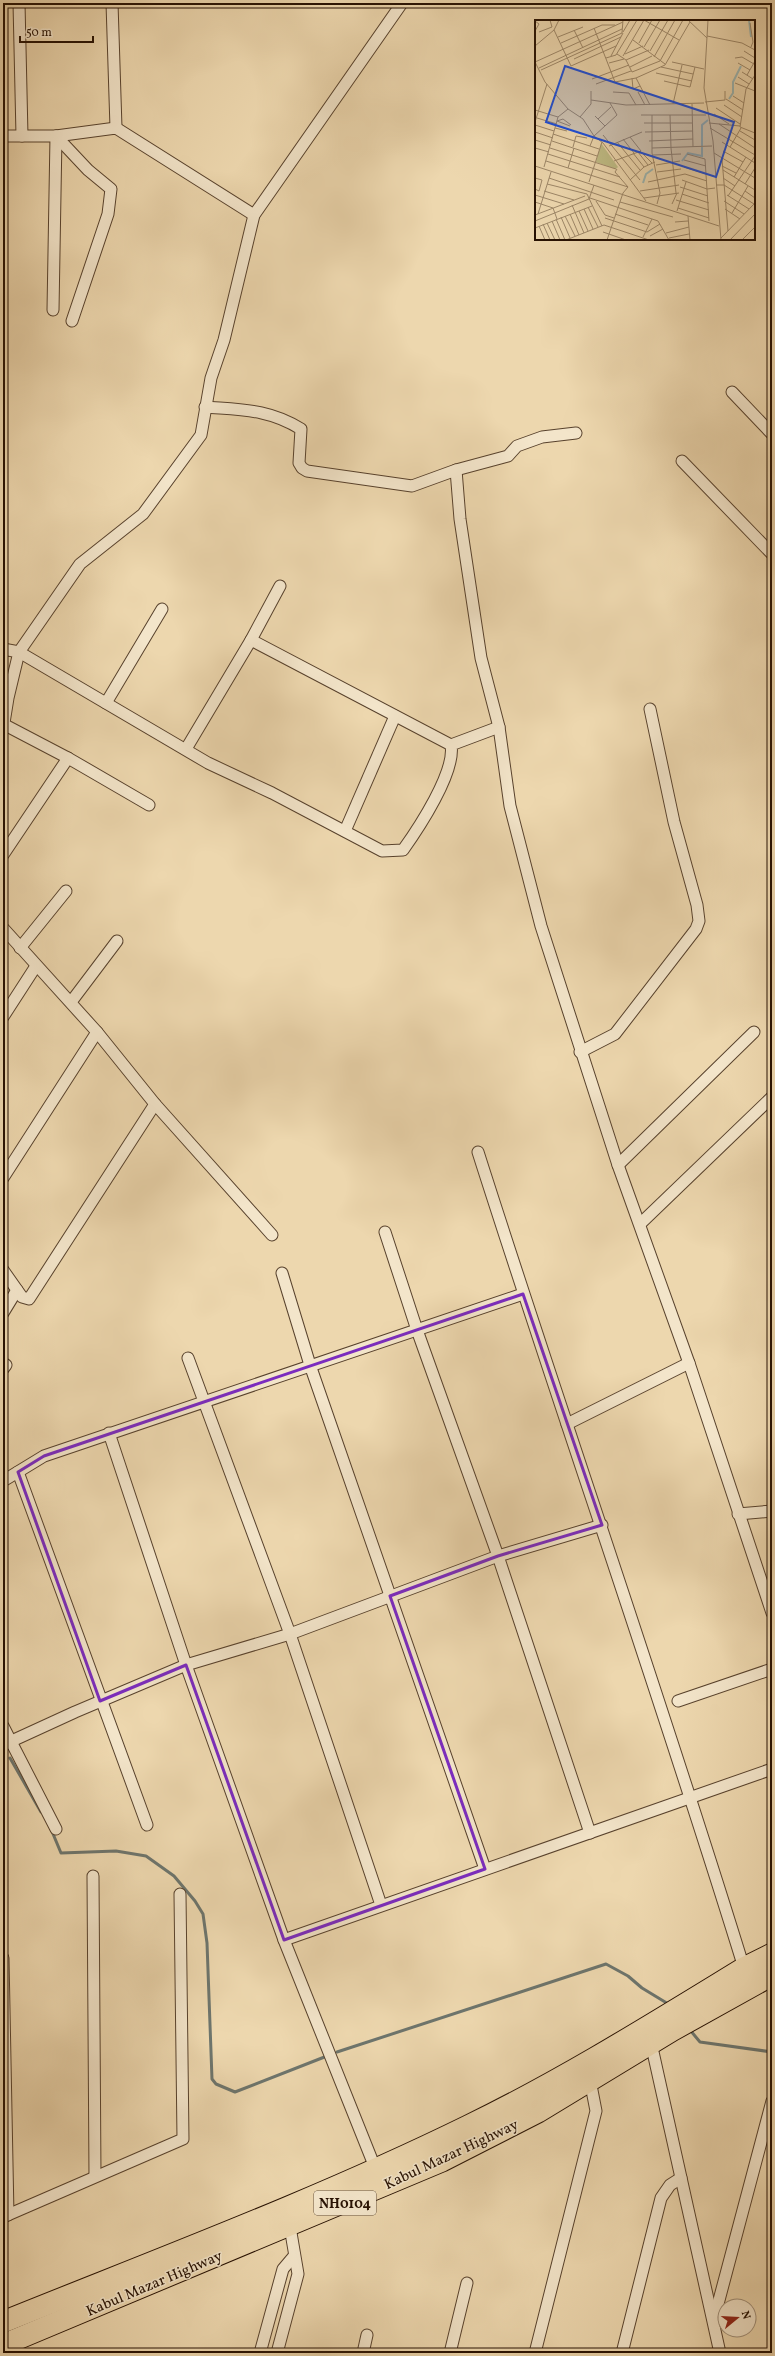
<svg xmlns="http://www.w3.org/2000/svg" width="775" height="2356" viewBox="0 0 775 2356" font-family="Vollkorn,serif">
  <rect width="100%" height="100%" fill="#edd7ae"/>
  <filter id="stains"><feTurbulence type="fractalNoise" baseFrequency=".005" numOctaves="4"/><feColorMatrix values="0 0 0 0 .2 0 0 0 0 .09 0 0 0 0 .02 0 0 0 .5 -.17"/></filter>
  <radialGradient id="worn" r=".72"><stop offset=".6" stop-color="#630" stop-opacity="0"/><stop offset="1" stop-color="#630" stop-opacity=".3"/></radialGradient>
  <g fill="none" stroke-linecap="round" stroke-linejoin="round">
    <!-- stream -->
    <g stroke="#6d756d" stroke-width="3">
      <polyline points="10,1758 41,1812"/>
      <polyline points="51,1829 61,1853 116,1851 146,1856 174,1876 195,1901 203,1914 207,1943 212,2079 216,2084 235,2092 327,2056"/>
      <polyline points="690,2030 700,2042 772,2052"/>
      <polyline points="337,2052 606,1964 628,1976 642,1988 670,2005"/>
    </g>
    <defs>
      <g id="street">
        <polyline points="19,3 22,136"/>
        <polyline points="112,3 116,128"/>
        <polyline points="3,136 56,136 116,128 254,215"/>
        <polyline points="56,136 88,170 111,189 108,214 72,321"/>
        <polyline points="53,310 56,136"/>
        <polyline points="732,392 772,434"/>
        <path d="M 205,407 C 242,410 269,409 301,429 L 299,463 L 302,468 L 307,471 L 412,486 L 456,470 L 508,456 L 517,446 L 542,437 L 576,433"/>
        <polyline points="682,461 772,554"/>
        <polyline points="456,470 460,519 481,658 499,727 510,806 541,926 618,1165 689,1363 772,1613"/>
        <polyline points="251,640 451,745"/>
        <path d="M 3,649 L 19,652 L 208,763 L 272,793 L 382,851 L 403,850 C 418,829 456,772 451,745 L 499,727"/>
        <polyline points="106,703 162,609"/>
        <polyline points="5,725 68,758 149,805"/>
        <polyline points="3,729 8,698 19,652 80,564 143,514 201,435 211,378 224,340 254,215 402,3"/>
        <polyline points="186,749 251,640 280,586"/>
        <polyline points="345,831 395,716"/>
        <polyline points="3,855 68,758"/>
        <polyline points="3,928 97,1032 155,1104 272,1235"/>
        <polyline points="20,948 66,891"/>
        <polyline points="71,1002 117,941"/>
        <polyline points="3,1017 36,966"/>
        <polyline points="580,1052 615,1034 696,929 699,921 697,905 674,822 650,709"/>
        <path d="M 478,1152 C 565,1425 660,1695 744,1968"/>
        <polyline points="618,1165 754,1032"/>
        <polyline points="3,1178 97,1032"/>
        <polyline points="640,1224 772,1097"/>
        <polyline points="385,1232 417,1330 498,1556 590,1833"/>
        <polyline points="3,1270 22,1297 29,1299 155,1104"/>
        <polyline points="282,1273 310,1365 485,1869"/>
        <polyline points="3,1313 17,1290"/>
        <polyline points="188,1358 290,1634 381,1905"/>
        <polyline points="3,1363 6,1365 3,1369"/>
        <polyline points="567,1424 689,1363"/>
        <polyline points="109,1433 186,1665 284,1940 376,2170"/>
        <polyline points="18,1472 147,1825"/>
        <polyline points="3,1481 44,1456 523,1294"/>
        <polyline points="738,1514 772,1511"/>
        <polyline points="678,1701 772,1669"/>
        <polyline points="3,1726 56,1829"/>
        <polyline points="3,1745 75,1712 186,1665 290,1634 498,1556 602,1525"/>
        <polyline points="93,1876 95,2176"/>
        <polyline points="284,1940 772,1769"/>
        <polyline points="3,1958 8,2215"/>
        <polyline points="651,2043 720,2353"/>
        <polyline points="3,2217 183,2139 180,1894"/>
        <polyline points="714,2319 772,2101"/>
        <polyline points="260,2353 283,2269 294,2256"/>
        <polyline points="277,2353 298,2274 289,2221"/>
        <polyline points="363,2353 367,2335"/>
        <polyline points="450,2353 467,2283"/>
        <polyline points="535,2353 596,2111 590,2080"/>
        <polyline points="622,2353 661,2198 670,2185 681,2178"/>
      </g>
      <g id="highway">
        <path d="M 3,2322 C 159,2259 317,2200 468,2126 C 563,2080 654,2023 744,1968 L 772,1954"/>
        <polyline points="3,2345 442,2161 538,2112 673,2030 772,1975"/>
      </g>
    </defs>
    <!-- street casing -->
    <use href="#street" stroke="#58422d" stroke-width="13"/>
    <!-- highway casing -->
    <use href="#highway" stroke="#271102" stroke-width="23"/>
    <!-- street -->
    <use href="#street" stroke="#f3e5ca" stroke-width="11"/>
    <!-- highway -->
    <use href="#highway" stroke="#edd7ae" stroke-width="21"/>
  </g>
  <!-- marked area -->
  <path fill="none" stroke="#7b2cbf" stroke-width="3" stroke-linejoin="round" d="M 523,1294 L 602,1525 L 498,1556 L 390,1596 L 485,1869 L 284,1940 L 186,1665 L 100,1701 L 18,1472 L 44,1456 Z"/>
  <g text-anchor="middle" stroke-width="3" stroke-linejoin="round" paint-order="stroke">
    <!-- shield labels -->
    <rect fill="#f3e5ca" stroke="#64513e" stroke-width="1" x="314" y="2191" width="62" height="24" rx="3"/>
    <g font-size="14" font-weight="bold" fill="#271102">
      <text x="345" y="2208">NH0104</text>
    </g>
    <!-- street labels -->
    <g font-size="15" fill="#271102" stroke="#f3e5ca">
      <text transform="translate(451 2154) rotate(-25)" y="5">Kabul Mazar Highway</text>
      <text transform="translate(154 2283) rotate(-23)" y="5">Kabul Mazar Highway</text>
    </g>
  </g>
  <!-- overview -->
  <g transform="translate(535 20)">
    <rect width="220" height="220" fill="#edd7ae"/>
    <path d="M 66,123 L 83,147 L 81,149 L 61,142 Z" fill="#bfbc85"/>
    <path fill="none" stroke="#9cb7b4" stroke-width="2" d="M 214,0 L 216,17M 194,79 L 198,73 L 198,62 L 206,46M 167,126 L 167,105 L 173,100M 147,141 L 153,133 L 167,136 L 167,127M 108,163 L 111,154 L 118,149"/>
    <path fill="none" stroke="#9e8869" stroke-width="1" d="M 153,0 L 172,18M 173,0 L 169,68 L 178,121 L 186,220M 0,1 L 4,4 L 0,11M 215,3 L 218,22 L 216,27M 59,8 L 80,62 L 101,58 L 130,45 L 155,2M 19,10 L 36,46 L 81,26M 39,10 L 48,28M 4,12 L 17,7 L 15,0M 88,12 L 95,0M 172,16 L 207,23 L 220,30M 23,17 L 48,7M 98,20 L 130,44M 26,23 L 67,5 L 80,5M 104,23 L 117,0M 0,26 L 19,10 L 24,0M 109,27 L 125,0M 115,31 L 133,0M 209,31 L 220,38M 82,34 L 91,40 L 97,52M 90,34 L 108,26M 76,36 L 88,13M 88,36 L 109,0 L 144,20M 119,37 L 140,0M 71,38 L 81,35 L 102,0M 200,38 L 207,37 L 219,44M 39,39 L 86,17M 91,40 L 114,30M 0,42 L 10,62 L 33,89 L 48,99 L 59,116 L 68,123 L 111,181M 0,42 L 88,2M 137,42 L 169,49M 74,43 L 89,39M 203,43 L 215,50M 95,47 L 117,36M 126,47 L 158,54M 4,48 L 87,9M 6,50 L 87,13 L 88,0M 97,52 L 125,41 L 148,0M 207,52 L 218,59M 121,53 L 157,61M 212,55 L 220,41M 220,55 L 211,69 L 205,107 L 220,113M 203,57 L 214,64M 97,58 L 98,69 L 105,66M 101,58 L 115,85M 57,59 L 94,45M 129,61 L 155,67 L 160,47M 200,63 L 220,71M 61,64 L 96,51M 78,72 L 94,73 L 101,85M 103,72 L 110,85M 198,76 L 209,83M 191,79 L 208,90M 56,80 L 91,85 L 169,83M 170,82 L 190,80 L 190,71M 138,84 L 147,45M 157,84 L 158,127M 189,85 L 207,97M 181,88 L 205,104M 0,90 L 23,97M 179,94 L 194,104M 106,95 L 171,95M 117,95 L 117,133 L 125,173 L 122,184M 135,95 L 136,128 L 141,173M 60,96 L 70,106M 45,97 L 56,84 L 56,71M 2,98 L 22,104M 63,99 L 76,87M 22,101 L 28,99 L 36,105M 22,101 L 35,106M 0,102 L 12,64M 109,103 L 157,103M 174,103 L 205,106M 184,104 L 220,128M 0,105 L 19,111M 20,108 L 32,111M 175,108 L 220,135M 205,111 L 220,120M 0,112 L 18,118M 110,112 L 158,111M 18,114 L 64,129M 68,115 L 105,160M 88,119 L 99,133M 0,120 L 16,125M 17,121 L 62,136M 114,121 L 158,119M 82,122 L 105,150M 187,122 L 220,143M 55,126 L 59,116 L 82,95 L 75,83M 74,126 L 107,112M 38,127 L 41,116 L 52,118M 195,127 L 206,108M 0,128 L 14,132M 15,128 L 81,149M 117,128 L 177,126M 105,131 L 117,143M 188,131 L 208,142M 103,132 L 113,145M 98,133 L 109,147M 179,133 L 220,158M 13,134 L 85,157M 152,134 L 170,139 L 174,201M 118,135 L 146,134M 187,139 L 193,211M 149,140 L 171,146M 11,141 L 93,167M 79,141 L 106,131 L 95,117M 121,145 L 145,141M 0,146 L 184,206M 187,146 L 201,153M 9,147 L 23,97 L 33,89M 149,147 L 171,154M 33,148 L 39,128M 82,149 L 80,152 L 93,167M 188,150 L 220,170M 122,152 L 146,149M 199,157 L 211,137M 0,158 L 7,160 L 4,171 L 0,169M 14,158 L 79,180M 188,158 L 200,166M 95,160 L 109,147 L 120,142M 147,160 L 172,169 L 180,168M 54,162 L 67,122M 113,162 L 150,154 L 172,161M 12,164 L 52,174 L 67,206M 210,164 L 220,148M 181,165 L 189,165 L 219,184M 145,167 L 173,176M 9,171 L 39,180M 105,171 L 144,165M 210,171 L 220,178M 147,174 L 174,183M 0,175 L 29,184M 192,175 L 214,189M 193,176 L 220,136M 55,178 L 123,201 L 134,220M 109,178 L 144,173M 141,180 L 174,190M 61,181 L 70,195 L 79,198M 189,181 L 209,194M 0,182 L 18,188 L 22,199M 85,182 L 138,197M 137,184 L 142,173M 37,185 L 49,213M 53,187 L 63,207M 143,188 L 174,198M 49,189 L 58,209M 190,189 L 205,199M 44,191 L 53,211M 142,191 L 151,162M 197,193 L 213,166M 3,194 L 16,152M 35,194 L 44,215M 80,194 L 113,205M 0,195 L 50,176M 30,196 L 40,216M 153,196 L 155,220M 26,197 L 35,218M 70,198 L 112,212 L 125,204M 21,199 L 30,220M 0,201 L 54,179 L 59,165M 17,201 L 25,220M 140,202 L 153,201M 12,203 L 20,220M 8,204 L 15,220M 4,206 L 10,220M 0,208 L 57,186M 68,212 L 91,220M 131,213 L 154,207M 115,216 L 128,209M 108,217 L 117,199M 134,218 L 154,214M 186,218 L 220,183M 31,220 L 69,205 L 114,220M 72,220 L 88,173 L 93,167M 195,220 L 220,194M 207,220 L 220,207"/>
    <path fill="#1d4ed8" fill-opacity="0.15" stroke="#1d4ed8" stroke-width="2" d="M 30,46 L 199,102 L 181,157 L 11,102 Z"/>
    <rect width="220" height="220" fill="none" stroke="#271102" stroke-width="2"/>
  </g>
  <!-- margin -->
  <rect width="775" height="2356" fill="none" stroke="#edd7ae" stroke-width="16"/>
  <rect x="4" y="4" width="767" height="2348" fill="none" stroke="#271102" stroke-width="2"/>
  <rect x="8" y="8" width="759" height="2340" fill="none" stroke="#271102"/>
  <!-- north arrow -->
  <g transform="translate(737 2318) rotate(72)"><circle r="19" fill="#f3e5ca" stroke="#a1907a"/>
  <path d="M0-3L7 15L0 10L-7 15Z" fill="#8f2418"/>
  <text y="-6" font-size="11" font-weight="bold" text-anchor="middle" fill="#271102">N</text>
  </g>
  <!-- scale -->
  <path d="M20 36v6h73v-6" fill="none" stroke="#271102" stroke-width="2"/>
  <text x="26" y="36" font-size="12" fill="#271102" stroke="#f3e5ca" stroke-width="3" paint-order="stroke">50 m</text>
  <rect width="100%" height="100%" filter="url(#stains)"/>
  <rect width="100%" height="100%" fill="url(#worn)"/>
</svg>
